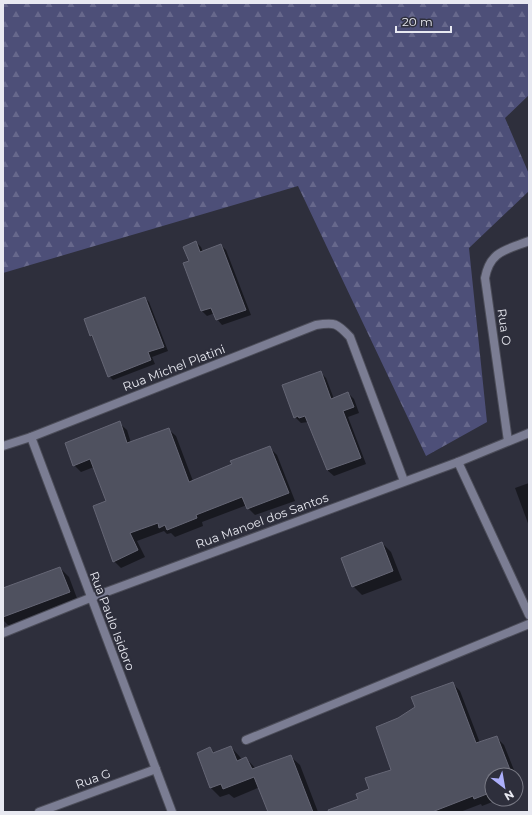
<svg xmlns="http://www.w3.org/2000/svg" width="532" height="815" viewBox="0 0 532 815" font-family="Montserrat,sans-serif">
  <defs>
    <pattern id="forest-firs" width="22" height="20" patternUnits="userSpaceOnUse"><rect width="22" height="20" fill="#4d4f78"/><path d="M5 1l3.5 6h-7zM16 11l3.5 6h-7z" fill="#67688c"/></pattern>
  </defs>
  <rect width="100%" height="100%" fill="#2e2f3c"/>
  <!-- forest -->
  <polygon fill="url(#forest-firs)" points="3,3 529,3 529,95 505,118 529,174 529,191 469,248 487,422 426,456 298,186 3,273"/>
  <!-- shadow -->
  <g fill="#0007">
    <polygon points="196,242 201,247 203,252 221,245 226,250 251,315 222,325 217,319 215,313 207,316 202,311 184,264 190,262"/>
    <polygon points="145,298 149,302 168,351 152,357 155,364 113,380 109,376 95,340 91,336 85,320"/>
    <polygon points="320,372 326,378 334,399 348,393 354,399 359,413 348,417 366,464 334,476 327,470 308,422 301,423 295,417"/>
    <polygon points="119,423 127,430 131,443 168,429 176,436 193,481 270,448 277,455 295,501 255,515 248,508 247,505 202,522 203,526 175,537 171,533 167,534 164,531 137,541 145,557 121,568 114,561 107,502 94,467 81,472 74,465"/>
    <polygon points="529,483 529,526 515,488"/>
    <polygon points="382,543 391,552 402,580 362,595 353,586"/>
    <polygon points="60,568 69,577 78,601 9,626 3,620 3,589"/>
    <polygon points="452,683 460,691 480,743 496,737 504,745 516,775 492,775 492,799 500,799 482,806 481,804 460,812 327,812 359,800 393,771 398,719"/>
    <polygon points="231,747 240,757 242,760 246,758 256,769 290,756 300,765 318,812 270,812 260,787 234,798 229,794 220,797 211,788 198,753 210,748 215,753"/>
    <polygon points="516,776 522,791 516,793"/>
  </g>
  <!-- building -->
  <g fill="#4f515f" stroke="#656675">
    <polygon points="196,241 200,252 221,244 246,310 216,320 211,308 201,311 183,263 189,261 183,247"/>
    <polygon points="145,297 164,347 148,352 151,360 108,377 92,335 90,336 84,319"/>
    <polygon points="321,371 331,399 348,392 354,407 343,411 361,458 327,470 305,416 299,418 298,416 294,418 282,385"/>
    <polygon points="120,421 127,443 169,428 189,482 232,464 230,461 270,446 289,493 247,509 242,497 196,515 197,518 167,530 165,525 159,528 158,523 130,533 138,550 113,562 93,506 106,501 90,459 73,466 65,443"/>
    <polygon points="382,542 393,571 352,587 341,558"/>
    <polygon points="60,567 70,592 3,617 3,588"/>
    <polygon points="453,682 476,743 497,736 512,775 488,775 492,785 492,792 474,799 473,796 432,812 329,812 328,810 358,799 356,794 369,789 365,778 391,770 376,727 398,718 415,707 411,697"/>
    <polygon points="231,746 237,761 246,757 252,769 291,755 313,812 268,812 254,777 223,789 221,784 210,788 197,753 210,747 213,753"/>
  </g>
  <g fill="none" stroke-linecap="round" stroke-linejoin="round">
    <defs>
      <g id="street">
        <polyline points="31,437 172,812"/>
        <path d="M 508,441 L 485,278 C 490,251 506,250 529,241"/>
        <path d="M 3,446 L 31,437 L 316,325 C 335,322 337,323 350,337 L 404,481"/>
        <polyline points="458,462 529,615"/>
        <polyline points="3,633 90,598 458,462 529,433"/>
        <polyline points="246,740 529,624"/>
        <polyline points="39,812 156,769"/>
      </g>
    </defs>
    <!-- street casing -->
    <use href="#street" stroke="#4c4d59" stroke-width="10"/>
    <!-- street -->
    <use href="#street" stroke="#7b7d93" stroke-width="8"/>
  </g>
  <g text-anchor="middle" stroke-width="4" stroke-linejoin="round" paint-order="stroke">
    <!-- street labels -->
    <g font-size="12" fill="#e8e9f1" stroke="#2e2f3c">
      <text transform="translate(504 327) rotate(82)" y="4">Rua O</text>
      <text transform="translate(174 368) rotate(-21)" y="4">Rua Michel Platini</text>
      <text transform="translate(262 521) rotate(-20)" y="4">Rua Manoel dos Santos</text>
      <text transform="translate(112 621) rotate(69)" y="4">Rua Paulo Isidoro</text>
      <text transform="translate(93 779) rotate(-20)" y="4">Rua G</text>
    </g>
  </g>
  <!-- border -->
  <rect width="532" height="815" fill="none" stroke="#e8e9f1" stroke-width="8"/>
  <!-- north arrow -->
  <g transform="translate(504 787) rotate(149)"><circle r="19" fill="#2e2f3c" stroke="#787984"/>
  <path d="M0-3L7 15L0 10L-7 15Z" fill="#acaffb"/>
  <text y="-6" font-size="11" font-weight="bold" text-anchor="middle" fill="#e8e9f1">N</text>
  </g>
  <!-- scale -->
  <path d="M396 26v6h55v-6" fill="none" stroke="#e8e9f1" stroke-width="2"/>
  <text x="402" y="26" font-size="12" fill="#e8e9f1" stroke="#2e2f3c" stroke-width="3" paint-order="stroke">20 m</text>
</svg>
